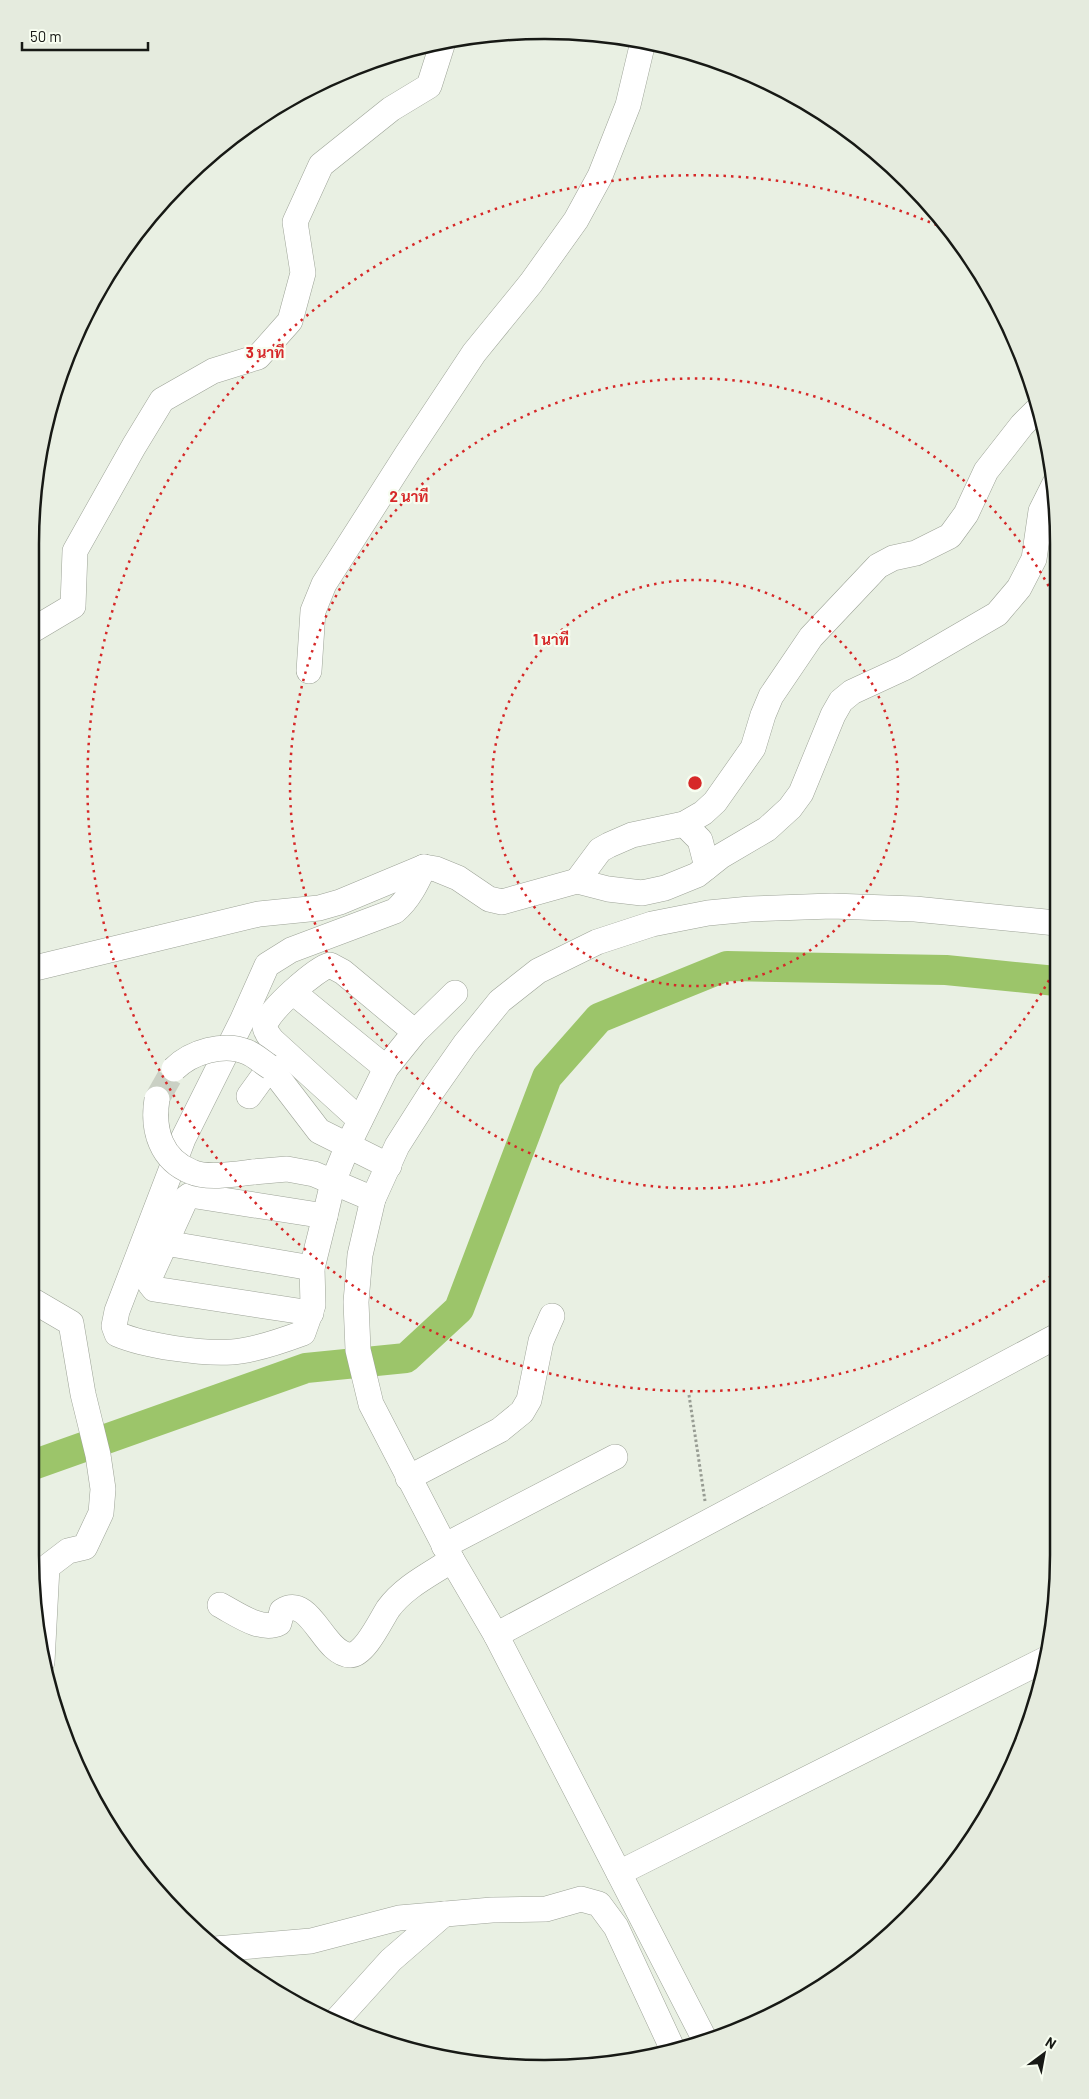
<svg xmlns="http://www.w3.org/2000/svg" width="1089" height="2099" viewBox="0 0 1089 2099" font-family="Barlow,Sarabun,sans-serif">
  <rect width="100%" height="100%" fill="#e9f0e3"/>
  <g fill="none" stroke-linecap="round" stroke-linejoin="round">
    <!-- river -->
    <polyline stroke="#9cc56a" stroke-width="30" points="30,1466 306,1368 406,1358 459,1309 547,1077 599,1018 727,966 946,970 1056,981"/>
    <!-- minor-tunnel -->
    <polyline stroke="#cad0c4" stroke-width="25" stroke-dasharray="25 12" stroke-linecap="butt" points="157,1099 174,1069"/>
    <defs>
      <g id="minor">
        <polyline points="31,631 73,606 75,551 134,446 162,400 213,371 258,357 290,321 303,273 295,222 321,165 391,109 429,86 443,42"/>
        <polyline points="309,671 313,611 324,584 407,454 474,353 531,283 576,220 600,176 628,105 643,42"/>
        <polyline points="684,824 700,840 707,867"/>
        <path d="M 424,867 C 416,884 409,899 395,911 L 291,950 L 267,965 L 242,1021 L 183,1139 L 117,1311 L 114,1326 L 117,1334 C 145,1346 202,1354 232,1352 C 252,1351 284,1340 303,1333 L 313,1305 L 312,1268 L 325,1216 L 333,1182 L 348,1145 L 386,1068 L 415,1032 L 455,993"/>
        <polyline points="577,881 600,850 609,845 632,835 684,824 703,813 715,802 753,748 763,715 771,696 811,637 878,566 893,558 916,553 950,536 966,514 986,471 1022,425 1037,410"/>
        <polyline points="31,969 259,914 319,908 340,902 424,867 436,869 458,878 489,899 502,902 577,881 608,889 642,893 665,888 697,875 721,856 767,829 790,808 801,793 833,715 841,701 852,692 904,668 997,614 1019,588 1034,559 1041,511 1055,483"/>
        <polyline points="293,992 386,1068"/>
        <polyline points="249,1096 270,1067 319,1131 389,1166"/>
        <path d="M 360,1120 L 272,1040 C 269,1036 265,1031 265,1026 C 266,1012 317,968 330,965 L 343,972 L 415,1032"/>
        <polyline points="253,1172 287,1169 314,1174 373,1199"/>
        <polyline points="165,1243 312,1268"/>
        <polyline points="30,1299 71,1323 83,1394 98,1455 103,1489 101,1513 85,1547 68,1551 47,1567 42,1662"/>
        <polyline points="311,1313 154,1289 150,1284 150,1277 186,1198 190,1195 325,1216"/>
        <polyline points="408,1478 500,1430 522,1412 529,1400 541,1341 552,1316"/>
        <polyline points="444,1546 615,1457"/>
        <path d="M 220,1605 C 237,1614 261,1632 279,1623 L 282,1611 C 311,1593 323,1654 350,1655 C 364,1656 381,1620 388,1609 C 404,1587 429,1575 452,1560"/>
        <polyline points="496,1635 1057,1336"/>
        <polyline points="619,1873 1046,1659"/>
        <polyline points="215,1949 311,1941 399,1918 492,1910 546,1909 581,1899 599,1904 616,1927 674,2052"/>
        <polyline points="334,2023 391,1960 444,1914"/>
        <polyline points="706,2042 496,1635 452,1560 371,1404 358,1350 356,1302 360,1255 373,1199 397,1146 432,1091 465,1044 500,1001 538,971 597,942 652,924 708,913 750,909 832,906 915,909 1056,923"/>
      </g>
    </defs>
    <!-- minor casing -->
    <use href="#minor" stroke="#9da397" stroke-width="26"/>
    <!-- path -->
    <polyline stroke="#979c93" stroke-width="3" stroke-dasharray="2.5 2.5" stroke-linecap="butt" points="689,1395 705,1501"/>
    <!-- minor -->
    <use href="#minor" stroke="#fff" stroke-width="25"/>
    <defs>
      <g id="minor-bridge">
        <path d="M 174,1069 C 191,1052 224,1042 247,1052 C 255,1055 263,1063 270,1067"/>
        <path d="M 157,1099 C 152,1130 161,1160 192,1172 C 207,1179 237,1174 253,1172"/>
      </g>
    </defs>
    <!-- minor-bridge casing -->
    <use href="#minor-bridge" stroke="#9da397" stroke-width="26" stroke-linecap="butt"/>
    <!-- minor-bridge -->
    <use href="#minor-bridge" stroke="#fff" stroke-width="25"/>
  </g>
  <!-- distance rings -->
  <g fill="none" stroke="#d62828" stroke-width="2.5" stroke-dasharray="2.5 5">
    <circle cx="695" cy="783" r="203"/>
    <path d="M1056 967A405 405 0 1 1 1054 596"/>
    <path d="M1057 1272A608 608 0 1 1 952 232"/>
  </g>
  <!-- crop -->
  <path d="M0 0H1089V2099H0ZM544 39H545A505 505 0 0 1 1050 544V1555A505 505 0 0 1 545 2060H544A505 505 0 0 1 39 1555V544A505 505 0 0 1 544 39Z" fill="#e5ebde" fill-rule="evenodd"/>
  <path fill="none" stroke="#171915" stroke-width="2.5" d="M544 39H545A505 505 0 0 1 1050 544V1555A505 505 0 0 1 545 2060H544A505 505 0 0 1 39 1555V544A505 505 0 0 1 544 39Z"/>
  <circle cx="695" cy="783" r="8" fill="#d62828" stroke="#f7fdf0" stroke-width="2.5"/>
  <g font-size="15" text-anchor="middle" font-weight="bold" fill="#d62828" stroke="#f7fdf0" stroke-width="4.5" stroke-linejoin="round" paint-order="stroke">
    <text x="265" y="358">3 นาที</text>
    <text x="409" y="502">2 นาที</text>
    <text x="551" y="645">1 นาที</text>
  </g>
  <!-- north arrow -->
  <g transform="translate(1044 2054) rotate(32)" stroke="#f7fdf0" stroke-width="4" paint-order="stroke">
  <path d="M0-4L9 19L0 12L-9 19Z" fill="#171915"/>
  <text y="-8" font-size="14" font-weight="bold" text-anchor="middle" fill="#171915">N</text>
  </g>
  <!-- scale -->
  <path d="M22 42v8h126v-8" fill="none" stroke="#171915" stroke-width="2.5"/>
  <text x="30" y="42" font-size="15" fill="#171915" stroke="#f7fdf0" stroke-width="4" paint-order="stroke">50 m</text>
</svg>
